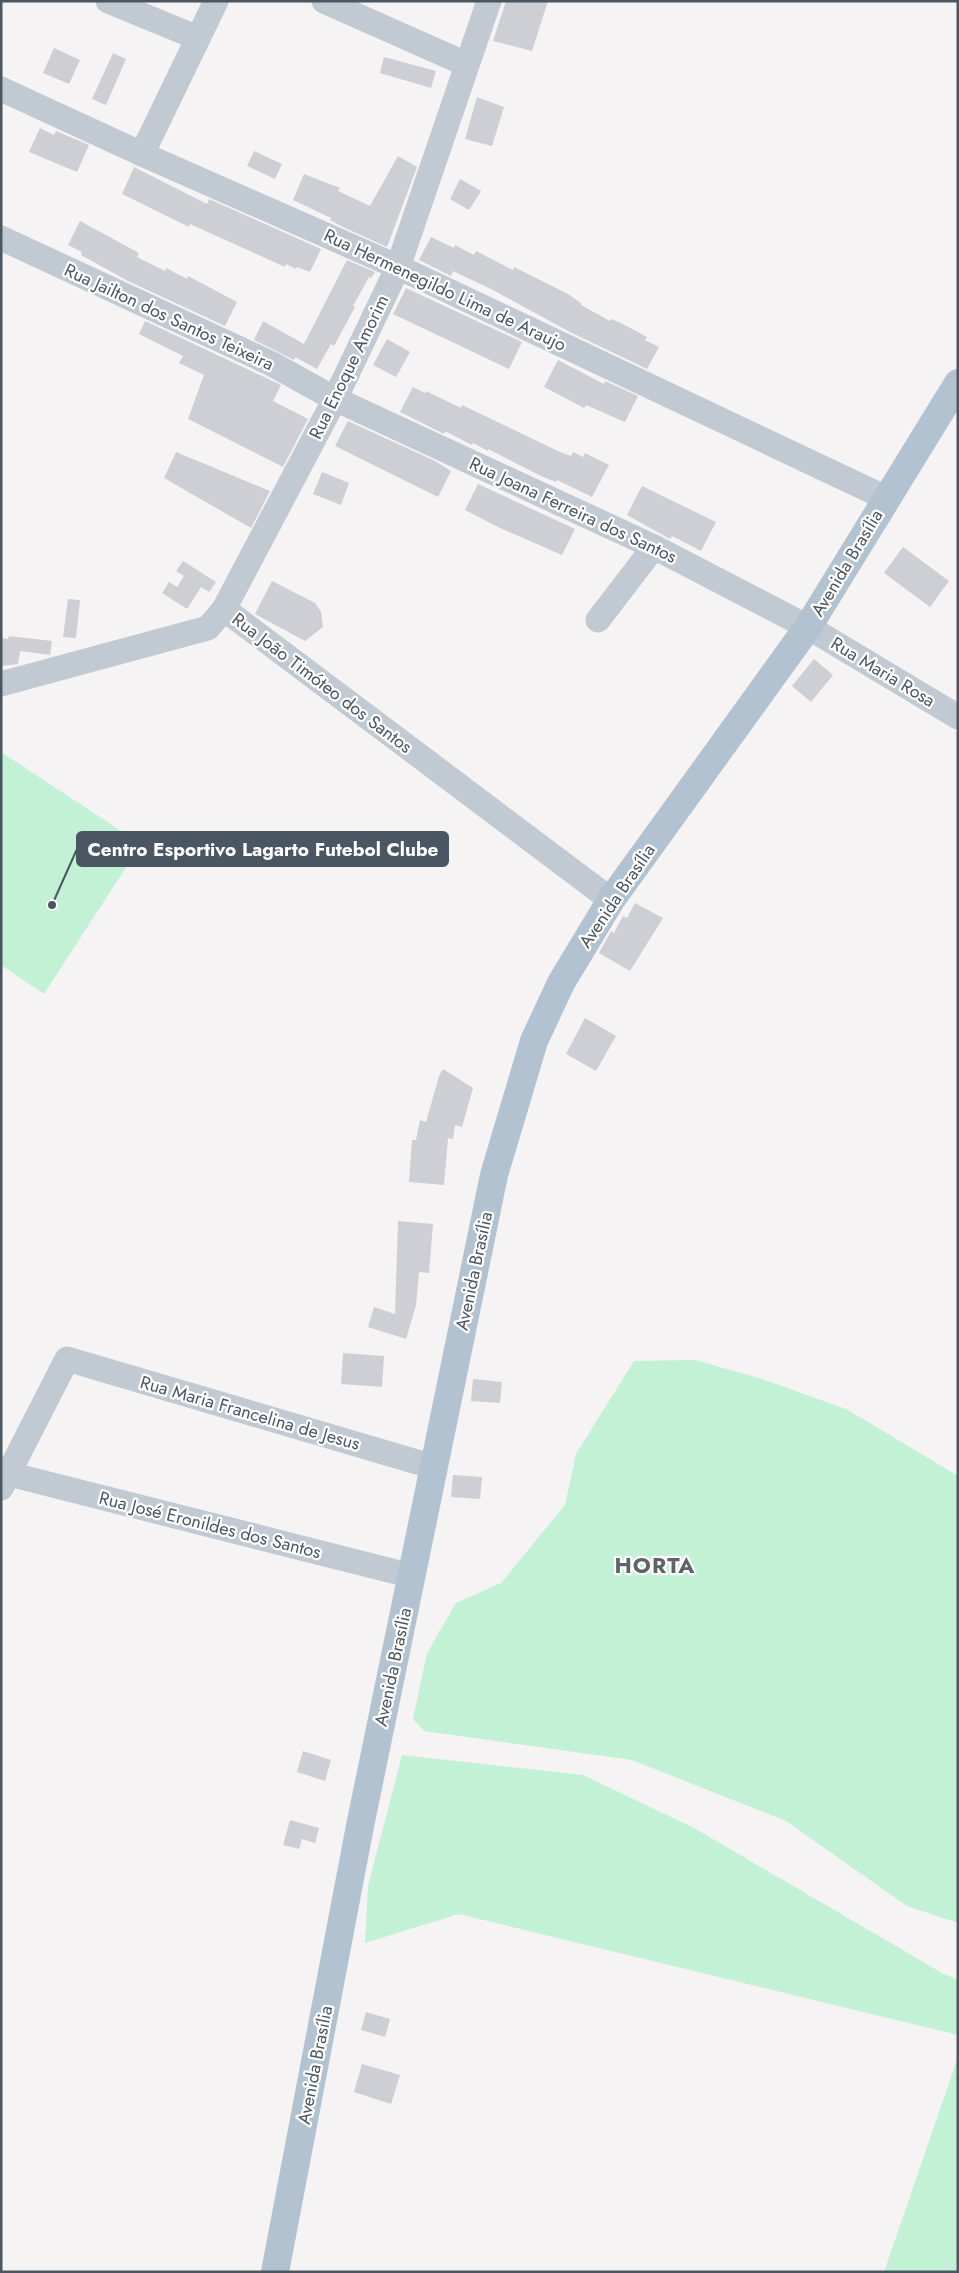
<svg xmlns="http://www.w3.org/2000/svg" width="959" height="2273" viewBox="0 0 959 2273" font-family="Jost,sans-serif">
  <rect width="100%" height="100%" fill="#f5f3f3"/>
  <!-- green -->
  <g fill="#c3f1d5">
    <polygon points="1,752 141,844 44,994 1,965"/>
    <polygon points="695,1360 759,1378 846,1409 958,1476 958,1923 907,1906 786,1821 632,1760 424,1731 413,1719 427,1653 456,1603 501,1583 565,1505 576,1454 634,1361"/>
    <polygon points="402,1755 583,1775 694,1828 942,1973 958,1980 958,2035 459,1914 365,1943 368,1886"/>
    <polygon points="958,2057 958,2272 884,2272"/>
  </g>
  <!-- building -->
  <g fill="#cdcfd5">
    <polygon points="506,1 548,1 532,51 493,41"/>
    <polygon points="54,48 80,60 69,84 43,73"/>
    <polygon points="113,53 126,59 106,105 92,99"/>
    <polygon points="384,57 436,71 431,88 380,73"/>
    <polygon points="477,97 504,107 492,146 465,139"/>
    <polygon points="40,128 54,135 56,131 89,145 77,172 29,152"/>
    <polygon points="254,151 282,164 275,179 247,166"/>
    <polygon points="398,156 417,167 387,247 343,227 330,220 331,218 293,200 304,174 340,188 338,191 370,206"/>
    <polygon points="134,167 207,204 209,199 321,249 310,272 297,267 296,269 286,264 285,267 190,224 189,227 122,194"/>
    <polygon points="460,179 481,191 469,210 450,199"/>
    <polygon points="80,221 139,253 137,257 165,271 166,268 187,279 188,276 237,302 225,326 128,281 81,255 82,252 68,245"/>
    <polygon points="431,237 454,248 455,245 474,255 476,251 513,270 514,267 568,294 582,304 581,305 610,321 611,319 623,324 647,337 645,340 659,347 647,369 570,332 493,290 453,271 451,276 419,260"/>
    <polygon points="347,260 375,272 371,278 369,277 353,306 355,307 334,346 331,344 317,369 295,357 294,360 254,340 263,321 304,344"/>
    <polygon points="406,288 522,342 509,369 393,314"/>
    <polygon points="145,321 281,385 273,401 308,419 283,467 188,419 204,375 179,363 183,356 139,334"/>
    <polygon points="387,339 410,352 396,377 373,365"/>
    <polygon points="558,360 604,384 605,381 638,396 625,422 586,405 584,408 544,387"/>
    <polygon points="413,387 425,393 426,391 461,408 462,405 560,452 571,456 573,452 583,457 585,453 609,465 592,497 557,480 556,482 543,477 488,449 488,451 473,443 472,445 445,431 444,434 400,412"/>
    <polygon points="348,421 435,461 451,471 438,497 335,446"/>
    <polygon points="176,452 270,491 251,528 164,478"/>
    <polygon points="322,472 349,483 341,505 313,494"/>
    <polygon points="478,484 575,529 562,555 500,528 465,510"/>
    <polygon points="642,486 716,522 701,551 672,536 670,539 627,515"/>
    <polygon points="903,547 949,581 930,607 884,573"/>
    <polygon points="183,561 216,582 209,592 201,587 187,609 162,593 169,582 177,587 184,576 176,571"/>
    <polygon points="272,581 315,603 321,612 323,627 305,641 255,614"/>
    <polygon points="68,599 80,600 76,638 63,637"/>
    <polygon points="9,636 52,641 50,655 20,651 18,664 1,666 1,638 8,639"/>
    <polygon points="814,659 833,675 811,702 792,686"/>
    <polygon points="635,903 663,918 630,971 599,953 611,931 614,933 623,916 627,918"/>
    <polygon points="585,1018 616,1036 596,1071 566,1054"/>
    <polygon points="443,1069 473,1088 462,1127 455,1125 453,1139 448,1138 444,1185 409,1182 412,1140 416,1140 420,1120 426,1122 439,1076"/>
    <polygon points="398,1221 433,1224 429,1273 419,1272 416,1305 406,1339 368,1327 374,1307 395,1314"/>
    <polygon points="343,1353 384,1356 382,1387 341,1384"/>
    <polygon points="473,1379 502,1382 500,1403 471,1401"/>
    <polygon points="453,1475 482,1477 480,1499 451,1497"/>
    <polygon points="303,1751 331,1760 325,1781 297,1772"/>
    <polygon points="290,1820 319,1828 315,1843 302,1839 299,1849 283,1845"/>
    <polygon points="366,2012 390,2019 385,2037 361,2030"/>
    <polygon points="362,2064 400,2075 391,2104 354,2092"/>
  </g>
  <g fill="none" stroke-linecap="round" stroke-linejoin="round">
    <!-- minor -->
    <g stroke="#c1cad2" stroke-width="25">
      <polyline points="108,1 198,38"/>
      <polyline points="324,1 466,64"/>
      <polyline points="1,89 142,154 398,267 886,498"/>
      <polyline points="142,154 216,1"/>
      <polyline points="1,238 272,364 335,399 654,547 808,627 958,717"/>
      <polyline points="224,609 611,900"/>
      <polyline points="598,620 654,547"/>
      <polyline points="1,684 208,628 224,609 335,399 398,267 489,1"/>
      <polyline points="9,1474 412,1576"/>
      <polyline points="1,1488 67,1359 434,1467"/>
    </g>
    <!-- major -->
    <polyline stroke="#b3c2d1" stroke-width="28" points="275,2272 360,1826 494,1175 534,1041 561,983 611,900 808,627 958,383"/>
  </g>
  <g text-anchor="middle" stroke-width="4.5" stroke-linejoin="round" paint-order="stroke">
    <!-- street labels -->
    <g font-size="18" fill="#4a5661" stroke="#fff">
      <text transform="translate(445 290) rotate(25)" y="6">Rua Hermenegildo Lima de Araujo</text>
      <text transform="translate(169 317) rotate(25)" y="6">Rua Jailton dos Santos Teixeira</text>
      <text transform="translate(349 367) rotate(-64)" y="6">Rua Enoque Amorim</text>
      <text transform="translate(573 510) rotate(25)" y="6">Rua Joana Ferreira dos Santos</text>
      <text transform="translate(847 563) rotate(-59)" y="6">Avenida Brasília</text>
      <text transform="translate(883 672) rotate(31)" y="6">Rua Maria Rosa</text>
      <text transform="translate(322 683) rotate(37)" y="6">Rua João Timóteo dos Santos</text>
      <text transform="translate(617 896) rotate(-56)" y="6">Avenida Brasília</text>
      <text transform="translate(474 1271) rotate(-78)" y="6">Avenida Brasília</text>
      <text transform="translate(250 1413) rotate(16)" y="6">Rua Maria Francelina de Jesus</text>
      <text transform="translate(210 1525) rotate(14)" y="6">Rua José Eronildes dos Santos</text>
      <text transform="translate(393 1667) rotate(-78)" y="6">Avenida Brasília</text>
      <text transform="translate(315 2065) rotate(-79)" y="6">Avenida Brasília</text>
    </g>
    <!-- district labels -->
    <g font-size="22" font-weight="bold" letter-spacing="1" fill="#5f6368" stroke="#fff">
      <text x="655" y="1573">HORTA</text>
    </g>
  </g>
  <!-- callouts -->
  <path fill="none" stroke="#4a5661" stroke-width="2" d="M52 905L77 849"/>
  <circle fill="#4a5661" stroke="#fff" stroke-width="2" cx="52" cy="905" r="5"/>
  <rect fill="#4a5661" stroke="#4a5661" stroke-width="2" x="77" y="832" width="371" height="34" rx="5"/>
  <g font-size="19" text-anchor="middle" font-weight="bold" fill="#fff">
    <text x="263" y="856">Centro Esportivo Lagarto Futebol Clube</text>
  </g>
  <!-- border -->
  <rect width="959" height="2273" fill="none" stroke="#4a5661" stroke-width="5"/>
</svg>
